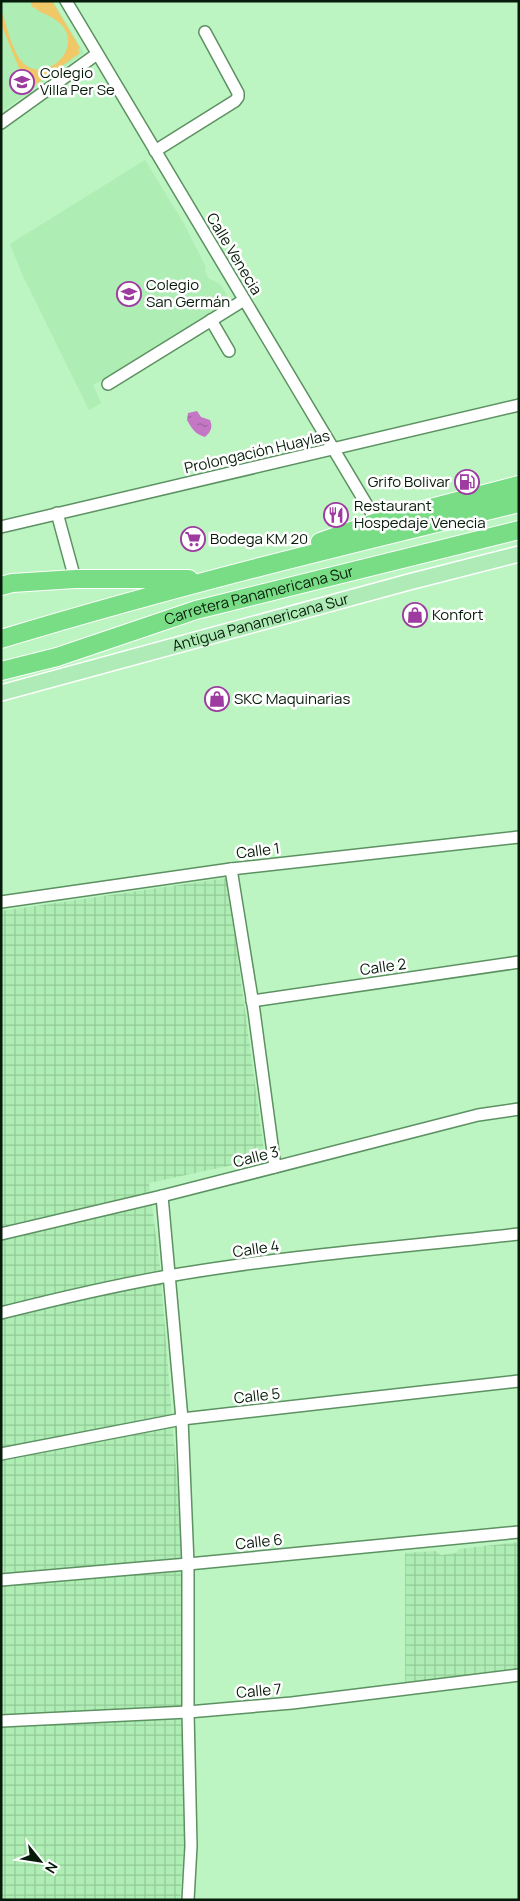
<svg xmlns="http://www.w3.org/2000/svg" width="520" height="1901" viewBox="0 0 520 1901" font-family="Manrope,sans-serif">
  <defs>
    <pattern id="industrial-grid" width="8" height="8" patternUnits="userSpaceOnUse" patternTransform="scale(1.25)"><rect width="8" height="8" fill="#aeedb3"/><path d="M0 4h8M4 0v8" fill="none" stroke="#94cb99"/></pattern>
    <pattern id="water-ripples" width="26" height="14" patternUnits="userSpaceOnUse" patternTransform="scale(1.25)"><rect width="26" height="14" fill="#c477c4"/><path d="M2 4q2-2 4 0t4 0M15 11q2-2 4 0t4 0" fill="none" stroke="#9d619d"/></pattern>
  </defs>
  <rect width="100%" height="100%" fill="#bcf5c1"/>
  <!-- built -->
  <g fill="#aeedb3">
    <polygon points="1,1 53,1 84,53 1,112"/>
    <polygon points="145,160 183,222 206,267 205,271 208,278 220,284 232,303 93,385 101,403 89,410 22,274 10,244"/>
  </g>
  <!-- industrial -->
  <g fill="url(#industrial-grid)">
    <polygon points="227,878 265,1158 149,1183 160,1267 183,1557 182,1687 185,1835 180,1900 1,1900 1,911"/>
    <polygon points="519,1542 519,1671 405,1686 405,1553 435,1551 441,1555 456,1553 459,1549"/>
  </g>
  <!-- green -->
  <path fill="#f1c868" d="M 30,1 L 52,1 L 80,48 L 78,50 L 80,53 L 28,90 L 1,24 L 1,15 L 3,14 C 7,28 11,45 19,58 C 43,94 100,37 45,14 C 39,12 37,8 32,7 Z"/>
  <!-- water -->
  <path fill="url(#water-ripples)" d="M 197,411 L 201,417 L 210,420 C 213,427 211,432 205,437 C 195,434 192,429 187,420 L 188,413 Z"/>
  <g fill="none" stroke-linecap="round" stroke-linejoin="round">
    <defs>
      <g id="minor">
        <polyline points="66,1 377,522"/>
        <polyline points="1,123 97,54"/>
        <polyline points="155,151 235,101 238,97 238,93 205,32"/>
        <polyline points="211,320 229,351"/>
        <polyline points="108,384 244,300"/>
        <polyline points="57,513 75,579"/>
        <polyline points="1,527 519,405"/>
        <polyline points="231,869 254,1011 275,1167"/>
        <polyline points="1,902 231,869 519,837"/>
        <polyline points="252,1001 519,962"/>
        <polyline points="162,1196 182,1419 188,1564 188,1712 191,1846 188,1900"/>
        <polyline points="1,1234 162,1196 478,1115 519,1109"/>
        <path d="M 1,1313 C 56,1299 112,1286 168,1276 C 284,1256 402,1247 519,1234"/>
        <polyline points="1,1454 182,1419 519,1381"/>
        <polyline points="1,1580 188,1564 519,1532"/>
        <polyline points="1,1721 188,1712 292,1703 519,1675"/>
      </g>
      <g id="major">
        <path id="s1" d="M 1,693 L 409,582 L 519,554"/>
      </g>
      <g id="highway">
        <polyline points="320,542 377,522 519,485"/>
        <polyline points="1,586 12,583 75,579 189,579"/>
        <path d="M 1,639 C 172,587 345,545 519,503"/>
        <path id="s2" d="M 1,671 L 57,657 L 196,610 L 519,530"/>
      </g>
    </defs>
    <!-- minor casing -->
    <use href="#minor" stroke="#5c9162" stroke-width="14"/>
    <!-- major casing -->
    <use href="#major" stroke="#fff" stroke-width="18"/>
    <!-- highway casing -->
    <use href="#highway" stroke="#fff" stroke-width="20"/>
    <!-- minor -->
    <use href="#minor" stroke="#fff" stroke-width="11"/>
    <!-- major -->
    <use href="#major" stroke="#aeebb6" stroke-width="15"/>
    <!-- highway -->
    <use href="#highway" stroke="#78dd85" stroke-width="18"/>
  </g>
  <!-- icons -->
  <defs>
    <symbol id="school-ring" viewBox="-11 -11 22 22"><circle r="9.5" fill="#fff" stroke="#9e3ba1" stroke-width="1.5"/><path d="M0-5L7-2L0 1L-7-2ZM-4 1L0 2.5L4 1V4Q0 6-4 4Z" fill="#9e3ba1"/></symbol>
    <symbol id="fuel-ring" viewBox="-11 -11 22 22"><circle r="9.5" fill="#fff" stroke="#9e3ba1" stroke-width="1.5"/><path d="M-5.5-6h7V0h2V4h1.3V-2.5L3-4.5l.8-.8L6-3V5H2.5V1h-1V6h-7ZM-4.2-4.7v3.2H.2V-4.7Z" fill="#9e3ba1"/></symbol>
    <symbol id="restaurant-ring" viewBox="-11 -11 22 22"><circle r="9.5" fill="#fff" stroke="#9e3ba1" stroke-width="1.5"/><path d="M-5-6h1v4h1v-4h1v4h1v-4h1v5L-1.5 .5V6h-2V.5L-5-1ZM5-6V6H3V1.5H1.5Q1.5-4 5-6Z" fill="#9e3ba1"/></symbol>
    <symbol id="supermarket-ring" viewBox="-11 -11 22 22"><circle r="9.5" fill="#fff" stroke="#9e3ba1" stroke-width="1.5"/><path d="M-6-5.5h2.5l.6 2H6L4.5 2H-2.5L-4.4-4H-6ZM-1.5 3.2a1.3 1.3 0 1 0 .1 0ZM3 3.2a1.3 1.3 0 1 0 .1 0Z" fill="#9e3ba1"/></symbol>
    <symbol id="shop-ring" viewBox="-11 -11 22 22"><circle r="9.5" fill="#fff" stroke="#9e3ba1" stroke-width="1.5"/><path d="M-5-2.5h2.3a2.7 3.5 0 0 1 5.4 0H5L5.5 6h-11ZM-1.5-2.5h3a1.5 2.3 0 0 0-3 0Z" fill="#9e3ba1"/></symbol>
  </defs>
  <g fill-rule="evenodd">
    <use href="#school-ring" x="8" y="68" width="28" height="28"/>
    <use href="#school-ring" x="115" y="280" width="28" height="28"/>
    <use href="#fuel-ring" x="453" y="468" width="28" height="28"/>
    <use href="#restaurant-ring" x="322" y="501" width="28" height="28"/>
    <use href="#supermarket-ring" x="179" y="525" width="28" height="28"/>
    <use href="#shop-ring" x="401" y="601" width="28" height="28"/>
    <use href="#shop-ring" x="203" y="685" width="28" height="28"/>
  </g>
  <g text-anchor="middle" stroke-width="5" stroke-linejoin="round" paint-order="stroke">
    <!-- poi labels -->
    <g font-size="15" fill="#061b09" stroke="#fff" text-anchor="start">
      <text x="40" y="78">Colegio<tspan x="40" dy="17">Villa Per Se</tspan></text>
      <text x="146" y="290">Colegio<tspan x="146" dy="17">San Germán</tspan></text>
      <text x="450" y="487" text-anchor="end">Grifo Bolivar</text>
      <text x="354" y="511">Restaurant<tspan x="354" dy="17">Hospedaje Venecia</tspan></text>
      <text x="210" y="544">Bodega KM 20</text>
      <text x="432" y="620">Konfort</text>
      <text x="234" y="704">SKC Maquinarias</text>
    </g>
    <!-- street labels -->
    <g font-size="15" fill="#061b09" stroke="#fff">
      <text transform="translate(234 254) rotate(59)" y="5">Calle Venecia</text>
      <text transform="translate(257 452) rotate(-13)" y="5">Prolongación Huaylas</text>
      <text dy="5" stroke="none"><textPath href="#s2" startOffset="269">Carretera Panamericana Sur</textPath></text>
      <text dy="5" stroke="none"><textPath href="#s1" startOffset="269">Antigua Panamericana Sur</textPath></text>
      <text transform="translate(258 851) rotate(-7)" y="5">Calle 1</text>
      <text transform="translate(383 967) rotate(-8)" y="5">Calle 2</text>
      <text transform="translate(256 1157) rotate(-14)" y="5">Calle 3</text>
      <text transform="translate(256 1249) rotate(-8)" y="5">Calle 4</text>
      <text transform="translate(257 1396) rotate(-6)" y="5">Calle 5</text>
      <text transform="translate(259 1542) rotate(-6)" y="5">Calle 6</text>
      <text transform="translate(259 1691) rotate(-5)" y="5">Calle 7</text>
    </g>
  </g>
  <!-- border -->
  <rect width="520" height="1901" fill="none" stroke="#061b09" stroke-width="5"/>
  <!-- north arrow -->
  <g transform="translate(40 1861) rotate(120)" stroke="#ffffff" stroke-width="4" paint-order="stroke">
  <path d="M0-4L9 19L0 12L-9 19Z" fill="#061b09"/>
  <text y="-8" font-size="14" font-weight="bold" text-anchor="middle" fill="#061b09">N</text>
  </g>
</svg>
